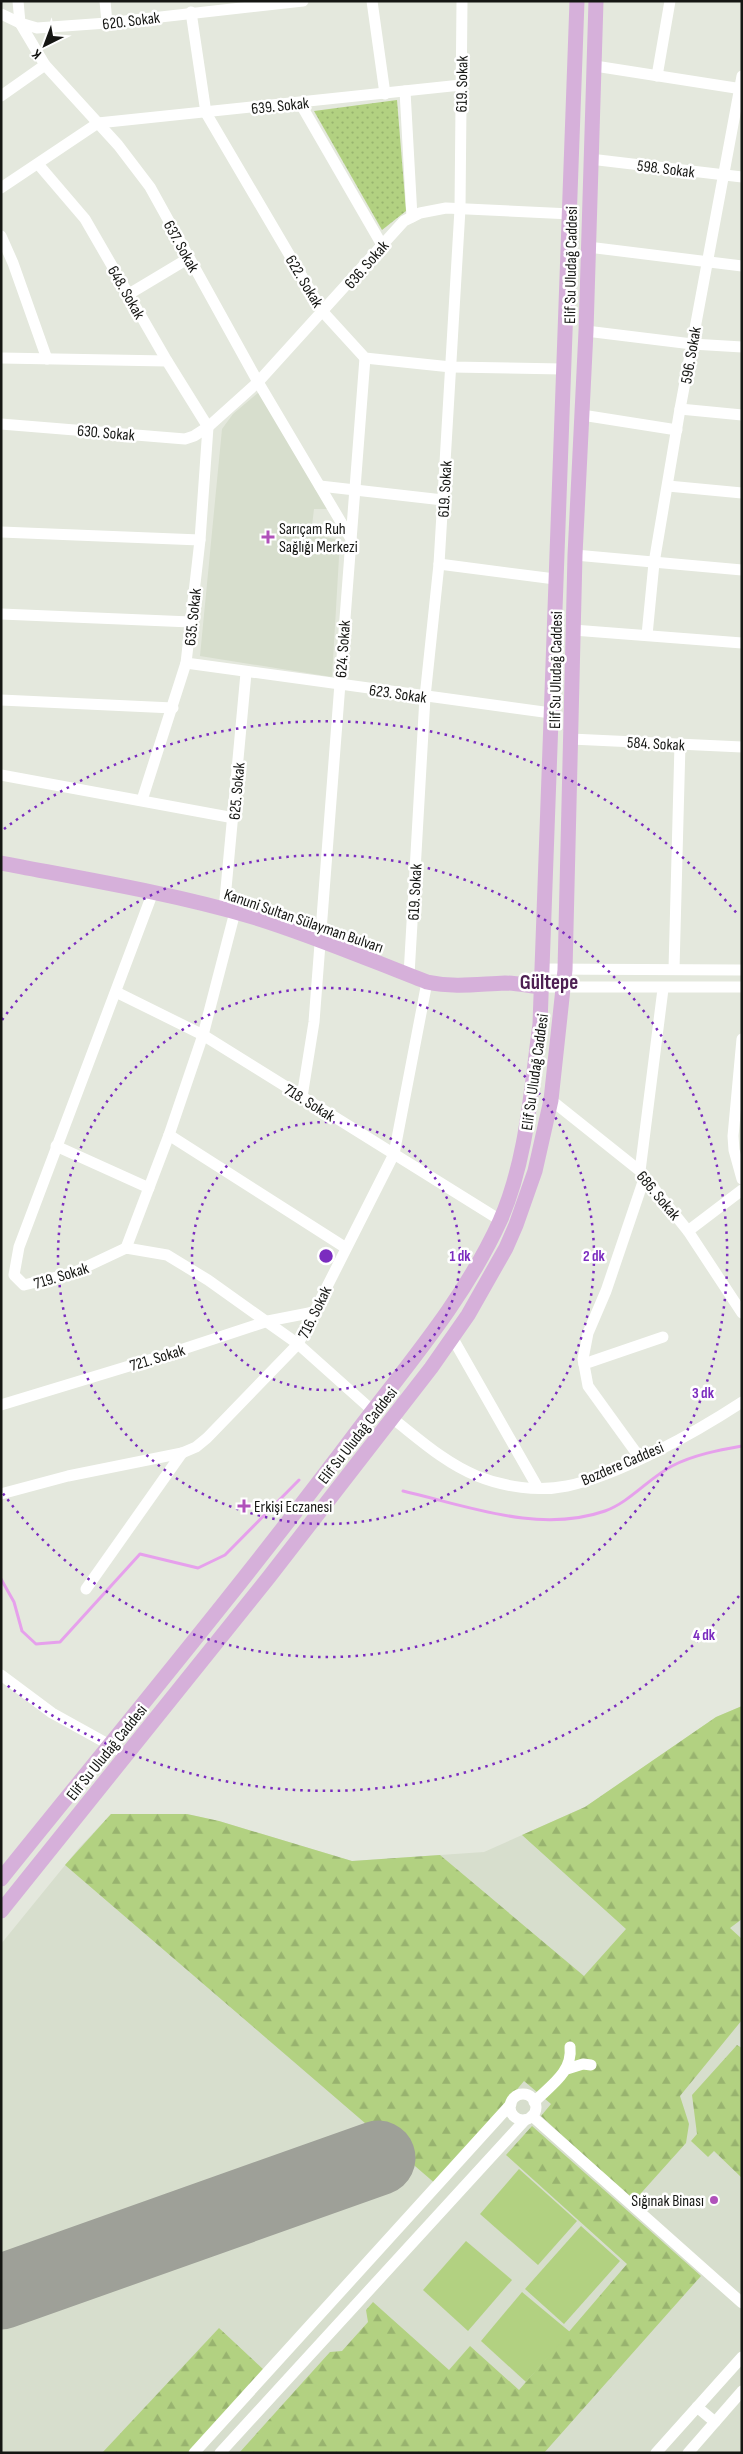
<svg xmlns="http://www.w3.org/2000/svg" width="743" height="2454" viewBox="0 0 743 2454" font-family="'Sofia Sans Condensed',sans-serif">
  <defs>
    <pattern id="forest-firs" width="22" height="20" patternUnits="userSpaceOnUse" patternTransform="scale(1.25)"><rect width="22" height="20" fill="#b2d181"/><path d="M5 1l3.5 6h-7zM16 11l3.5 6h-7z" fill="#98b36f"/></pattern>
    <pattern id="park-dots" width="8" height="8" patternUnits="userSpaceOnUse" patternTransform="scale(1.25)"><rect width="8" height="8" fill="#b2d181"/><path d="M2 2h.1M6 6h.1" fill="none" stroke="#98b36f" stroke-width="1.8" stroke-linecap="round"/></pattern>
  </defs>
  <rect width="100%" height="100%" fill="#e4e8dd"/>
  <!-- built -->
  <g fill="#d7decd">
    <polygon points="259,392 330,509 314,509 311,534 340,540 332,677 200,656 222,429 233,414"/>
    <polygon points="742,1706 742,2453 1,2453 1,1944 79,1848 111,1814 187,1814 219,1821 352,1861 484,1852 585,1807 716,1717"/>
  </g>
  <!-- forest -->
  <g fill="url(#forest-firs)">
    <polygon points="742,1706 742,1919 730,1928 742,1939 742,2020 680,2096 689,2124 686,2143 634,2201 541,2116 551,2104 524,2081 437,2185 65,1865 111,1814 187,1814 219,1821 352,1861 440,1855 584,1976 626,1929 522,1835 585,1807 716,1717"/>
    <polygon points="737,2045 742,2048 742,2178 714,2151 708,2157 691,2141 697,2134 692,2095"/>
    <polygon points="532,2126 701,2276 544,2453 239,2453 330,2352 342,2351 368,2322 366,2310 373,2302 449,2370 470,2346 519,2390 627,2264 506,2155"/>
    <polygon points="219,2328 264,2370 188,2453 102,2453"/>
  </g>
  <!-- park -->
  <polygon fill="url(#park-dots)" points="397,100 406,211 382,230 314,111"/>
  <!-- pitch -->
  <g fill="#b2d181">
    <polygon points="519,2169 577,2221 538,2265 480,2214"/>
    <polygon points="581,2226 620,2261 564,2324 525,2289"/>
    <polygon points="466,2241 512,2280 468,2331 423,2290"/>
    <polygon points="522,2292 570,2332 526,2382 481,2341"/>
  </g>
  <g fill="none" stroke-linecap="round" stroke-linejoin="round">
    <!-- stream -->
    <g stroke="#e6a0ec" stroke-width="3">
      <path d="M 403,1491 C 468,1506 539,1534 605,1511 C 630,1502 649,1478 672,1466 C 693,1455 719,1450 742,1446"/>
      <polyline points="1,1579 14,1602 22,1631 36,1644 60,1642 140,1554 198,1568 225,1555 299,1480"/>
    </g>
    <!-- runway -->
    <polyline stroke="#9ea098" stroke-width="75" points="1,2292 378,2158"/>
    <!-- minor -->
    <g stroke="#fff" stroke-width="11">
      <polyline points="18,1 20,23 45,65 118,145 150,187 258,382 351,539"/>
      <polyline points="105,1 107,23"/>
      <polyline points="372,1 385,94"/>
      <polyline points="191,12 206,113 323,312 365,358 451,367 563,369"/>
      <polyline points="1,14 20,23 37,28 107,23 303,1"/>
      <polyline points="595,66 742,89"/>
      <polyline points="657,76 670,1"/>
      <polyline points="405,91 412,217"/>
      <polyline points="1,96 45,65"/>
      <polyline points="300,103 382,245"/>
      <polyline points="590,159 742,177"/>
      <polyline points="38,164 85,219 167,361 208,427"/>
      <polyline points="1,188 98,123 461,85"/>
      <polyline points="1,236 13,263 47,359"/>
      <polyline points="588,247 742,266"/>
      <polyline points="129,294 189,258"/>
      <polyline points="586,331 692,344 742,347"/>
      <polyline points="1,358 167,361"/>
      <polyline points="680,409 742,415"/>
      <polyline points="582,415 677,430"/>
      <polyline points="1,424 185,439 194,436 208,427 258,382 404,221 420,213 446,208 571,214"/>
      <polyline points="320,486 443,500"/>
      <polyline points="668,486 742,493"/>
      <polyline points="1,532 200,540"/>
      <polyline points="575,555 742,570"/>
      <polyline points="439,564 555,579"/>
      <polyline points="1,614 191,622"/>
      <polyline points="573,630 742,643"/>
      <polyline points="647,635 654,563 680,409 742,76"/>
      <polyline points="186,663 551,713"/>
      <polyline points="1,700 173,708"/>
      <polyline points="571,739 742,747"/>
      <polyline points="1,775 234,818"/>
      <polyline points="142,800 186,663 200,540 208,427"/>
      <polyline points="153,892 19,1247 14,1275 24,1285 73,1273 126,1248 167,1255 208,1280 298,1344 373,1411"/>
      <polyline points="224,910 246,673"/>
      <polyline points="541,969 742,970"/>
      <polyline points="674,969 680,744"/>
      <polyline points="409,975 425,697 439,564 460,209 462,1"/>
      <polyline points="541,987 742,987"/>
      <polyline points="116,992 203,1035 500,1220"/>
      <polyline points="742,1039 733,1136 734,1150 742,1179"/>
      <polyline points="302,1097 314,1022 365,358"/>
      <polyline points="551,1100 640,1171 688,1231 742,1313"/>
      <polyline points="169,1135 346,1248"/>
      <polyline points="56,1146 149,1188"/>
      <polyline points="640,1171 663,989"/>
      <polyline points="688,1231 742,1190"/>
      <polyline points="126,1248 169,1135 203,1035 235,912"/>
      <polyline points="452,1337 538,1488"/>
      <polyline points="584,1364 663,1337"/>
      <polyline points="1,1405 162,1356 268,1321 314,1312"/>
      <path d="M 392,1418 C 419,1439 445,1463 477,1476 C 504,1487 538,1492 567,1486 C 620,1475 696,1432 742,1402"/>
      <polyline points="640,1458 588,1386 583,1359 588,1333 606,1291 645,1176"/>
      <polyline points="1,1494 68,1476 182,1453 196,1447 207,1438 298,1344 394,1154 427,982"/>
      <polyline points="86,1589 182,1453"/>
      <polyline points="1,1675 52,1713 126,1754"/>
      <polyline points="567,2069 583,2064 591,2065"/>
      <circle cx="523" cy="2107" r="13"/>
      <path d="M 534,2102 C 550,2086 573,2072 570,2047"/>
      <polyline points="532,2116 742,2303"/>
      <polyline points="697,2407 715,2422"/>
      <polyline points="194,2453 511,2104"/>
      <polyline points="220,2453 525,2120"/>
      <polyline points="656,2453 742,2357"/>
      <polyline points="688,2453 742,2391"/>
    </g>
    <!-- major -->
    <g stroke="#d6b0da" stroke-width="15">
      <path d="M 1,863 C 85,879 171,893 253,917 C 312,935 370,960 427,982 C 455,988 478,984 505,983 C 517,983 529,986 541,987"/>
      <path d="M 1,1879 C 120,1731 241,1586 355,1434 C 407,1365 464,1300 500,1221 C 527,1160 531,1089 540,1024 L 577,1"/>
      <polyline points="1,1911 269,1577 431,1368 468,1315 506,1248 516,1225 535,1171 551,1100 565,970 575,555 586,331 596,1"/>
    </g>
  </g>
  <!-- distance rings -->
  <g fill="none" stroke="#7b2cbf" stroke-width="2.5" stroke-dasharray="2.5 5">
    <circle cx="326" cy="1256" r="134"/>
    <circle cx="326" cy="1256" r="268"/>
    <path d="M2 1020A401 401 0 1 1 2 1492"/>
    <path d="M739 1596A535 535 0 0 1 4 1683M4 829A535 535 0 0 1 739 916"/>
  </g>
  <!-- markers -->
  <g fill="#b051ba" stroke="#fff" stroke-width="2">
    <path d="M265.5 529.5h5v5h5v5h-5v5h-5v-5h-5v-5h5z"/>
    <path d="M241.5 1498.5h5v5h5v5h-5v5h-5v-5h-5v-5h5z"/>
    <circle cx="714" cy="2200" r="5"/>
  </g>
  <g text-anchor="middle" stroke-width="5" stroke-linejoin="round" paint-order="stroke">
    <!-- street labels -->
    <g font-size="16" fill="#151613" stroke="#fff">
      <text transform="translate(131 20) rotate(-7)" y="6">620. Sokak</text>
      <text transform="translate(461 84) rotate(-89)" y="6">619. Sokak</text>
      <text transform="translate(280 105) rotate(-6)" y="6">639. Sokak</text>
      <text transform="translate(666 168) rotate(7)" y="6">598. Sokak</text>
      <text transform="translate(182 246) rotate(61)" y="6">637. Sokak</text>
      <text transform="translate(366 264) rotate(-49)" y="6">636. Sokak</text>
      <text transform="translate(570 265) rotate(-89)" y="6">Elif Su Uludağ Caddesi</text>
      <text transform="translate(305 281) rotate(59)" y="6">622. Sokak</text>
      <text transform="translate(127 292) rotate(60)" y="6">648. Sokak</text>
      <text transform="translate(690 355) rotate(-80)" y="6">596. Sokak</text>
      <text transform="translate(106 432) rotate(5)" y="6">630. Sokak</text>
      <text transform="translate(444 489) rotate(-87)" y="6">619. Sokak</text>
      <text transform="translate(192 617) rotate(-84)" y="6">635. Sokak</text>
      <text transform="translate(342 649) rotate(-86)" y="6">624. Sokak</text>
      <text transform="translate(555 670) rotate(-89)" y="6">Elif Su Uludağ Caddesi</text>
      <text transform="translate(398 693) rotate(8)" y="6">623. Sokak</text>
      <text transform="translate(656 743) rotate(3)" y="6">584. Sokak</text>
      <text transform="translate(236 791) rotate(-85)" y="6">625. Sokak</text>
      <text transform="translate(414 892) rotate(-87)" y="6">619. Sokak</text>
      <text transform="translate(304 920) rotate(19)" y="6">Kanuni Sultan Sülayman Bulvarı</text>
      <text transform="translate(534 1072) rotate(-82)" y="6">Elif Su Uludağ Caddesi</text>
      <text transform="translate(310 1102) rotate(32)" y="6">718. Sokak</text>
      <text transform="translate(659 1195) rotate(50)" y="6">686. Sokak</text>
      <text transform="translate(61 1275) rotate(-17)" y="6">719. Sokak</text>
      <text transform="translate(314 1312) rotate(-64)" y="6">716. Sokak</text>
      <text transform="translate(157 1357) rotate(-17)" y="6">721. Sokak</text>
      <text transform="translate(357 1435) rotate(-52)" y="6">Elif Su Uludağ Caddesi</text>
      <text transform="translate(622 1463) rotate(-23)" y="6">Bozdere Caddesi</text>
      <text transform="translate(106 1752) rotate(-51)" y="6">Elif Su Uludağ Caddesi</text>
    </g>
    <!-- poi labels -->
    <g font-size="16" fill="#151613" stroke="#fff" text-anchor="start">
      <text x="279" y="534">Sarıçam Ruh<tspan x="279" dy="18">Sağlığı Merkezi</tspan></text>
      <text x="254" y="1512">Erkişi Eczanesi</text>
      <text x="704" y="2206" text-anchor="end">Sığınak Binası</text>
    </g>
    <!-- district labels -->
    <g font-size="21" font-weight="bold" fill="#4d1f52" stroke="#fff">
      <text x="549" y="989">Gültepe</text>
    </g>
  </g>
  <circle cx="326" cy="1256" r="8" fill="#7b2cbf" stroke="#fff" stroke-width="2.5"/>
  <g font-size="15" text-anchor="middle" font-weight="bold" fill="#7b2cbf" stroke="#fff" stroke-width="5" stroke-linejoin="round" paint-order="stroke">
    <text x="460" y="1261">1 dk</text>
    <text x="594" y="1261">2 dk</text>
    <text x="703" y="1398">3 dk</text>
    <text x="704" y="1640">4 dk</text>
  </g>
  <!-- border -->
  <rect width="743" height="2454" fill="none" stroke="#151613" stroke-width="5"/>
  <!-- north arrow -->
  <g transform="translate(45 45) rotate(222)" stroke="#ffffff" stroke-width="4" paint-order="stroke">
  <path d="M0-4L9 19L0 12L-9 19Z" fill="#151613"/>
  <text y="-8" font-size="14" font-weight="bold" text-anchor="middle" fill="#151613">K</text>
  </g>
</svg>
